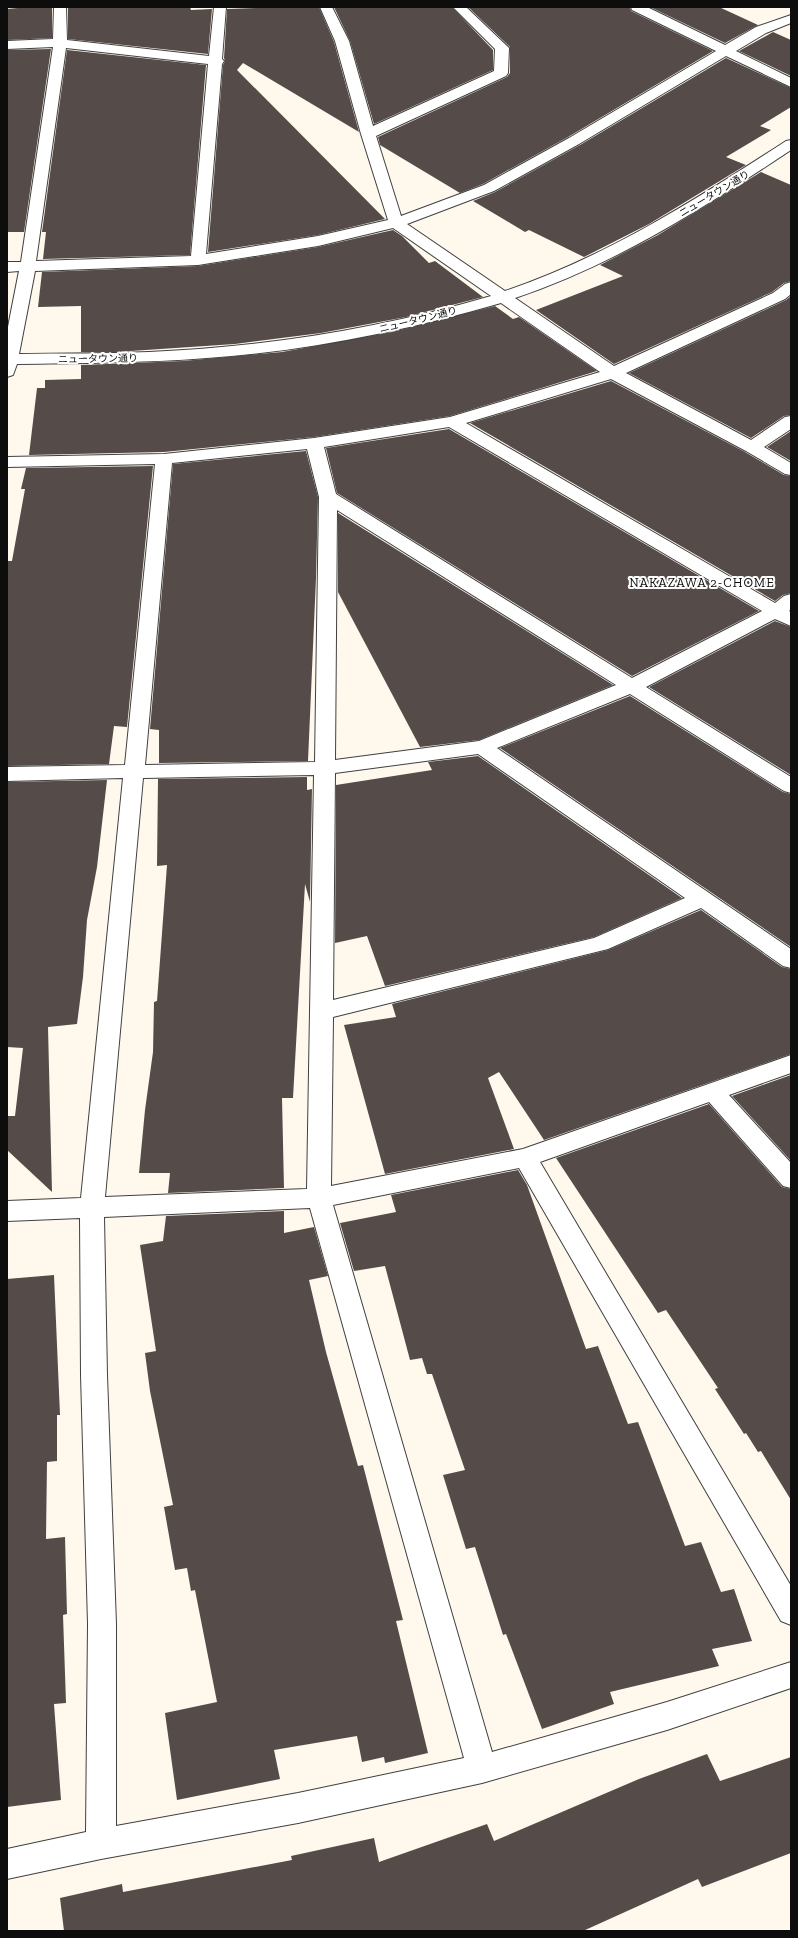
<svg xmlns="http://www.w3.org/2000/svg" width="798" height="1938" viewBox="0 0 798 1938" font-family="'Zilla Slab','Noto Sans JP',serif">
  <rect width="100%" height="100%" fill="#fff9ed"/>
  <!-- building -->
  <g fill="#554c49">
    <polygon points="28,7 52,7 52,38 7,40 7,9"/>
    <polygon points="68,7 190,7 191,10 212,9 208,54 68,39"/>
    <polygon points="282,7 319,7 334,42 359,132 243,63 237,70 385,219 318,235 208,252 223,65 225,61 224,58 227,9"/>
    <polygon points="334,7 452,7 493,50 493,70 374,124 350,41"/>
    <polygon points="468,7 630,7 631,11 713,51 568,137 483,184 460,193 380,145 378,137 507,77 510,73 510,47"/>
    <polygon points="650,7 719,7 758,25 725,43"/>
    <polygon points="773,32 791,40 791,76 739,51"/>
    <polygon points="51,49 24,232 7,232 7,50"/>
    <polygon points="67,50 206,65 190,255 43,259 46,232 42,232"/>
    <polygon points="726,58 791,88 791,107 760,126 771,130 726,157 746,165 649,224 584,257 529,230 525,232 473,201 495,192 580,145"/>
    <polygon points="761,172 791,185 791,281 784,283 772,292 614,364 536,310 623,276 600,265 658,235"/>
    <polygon points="393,230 402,236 429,263 435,261 483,297 406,317 321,333 235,344 116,352 81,352 81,306 38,307 42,272 198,266 318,247"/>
    <polygon points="791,296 791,415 784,416 751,438 629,373 786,300"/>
    <polygon points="495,306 513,319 519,317 597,371 450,416 314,437 164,452 29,455 37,388 45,388 45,380 81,379 81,365 183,361 282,352 392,332"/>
    <polygon points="611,381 745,452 784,475 791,476 791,593 783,595 775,601 470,423"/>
    <polygon points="449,429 759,611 632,676 337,493 326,448"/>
    <polygon points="791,431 791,461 767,447"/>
    <polygon points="306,451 318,497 316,578 308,761 159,763 159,730 150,729 173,464"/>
    <polygon points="153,466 127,727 114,726 109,764 7,766 7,561 12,561 25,489 21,489 26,468"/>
    <polygon points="338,513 613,685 479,740 420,747 338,592"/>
    <polygon points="775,621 791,627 791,775 649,687"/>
    <polygon points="630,696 783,792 791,794 791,947 500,748"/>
    <polygon points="478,756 682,898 594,937 385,986 367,936 335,943 336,785 432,770 428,762"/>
    <polygon points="307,777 307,790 312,789 310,902 305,884 293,1098 282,1098 284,1188 168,1193 170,1173 139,1173 145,1110 153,1052 154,1002 157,1001 167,865 157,866 158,779"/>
    <polygon points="107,780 97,867 87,920 83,977 77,1024 48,1027 52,1192 7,1150 7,1116 15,1116 23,1048 7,1047 7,782"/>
    <polygon points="701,910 782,967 791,969 791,1054 544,1140 499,1072 488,1078 514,1149 385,1174 344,1025 396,1017 392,1004 608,950"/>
    <polygon points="791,1075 791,1161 732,1096"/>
    <polygon points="709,1104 782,1187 791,1189 791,1500 761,1451 758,1452 746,1433 744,1434 715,1389 718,1388 666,1310 658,1313 556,1158"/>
    <polygon points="518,1170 527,1185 586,1349 598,1346 628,1424 638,1422 685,1546 701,1542 721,1592 734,1589 752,1641 712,1649 719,1666 610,1692 614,1704 542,1729 506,1634 503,1635 475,1547 466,1549 443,1475 465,1470 432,1374 427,1374 422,1358 410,1360 385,1266 354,1271 340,1223 396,1212 391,1195"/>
    <polygon points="284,1211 284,1233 314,1227 328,1276 309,1280 326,1352 358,1466 363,1465 403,1620 396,1621 428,1753 385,1763 384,1757 362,1762 357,1736 274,1750 280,1779 177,1800 165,1713 217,1702 195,1590 191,1591 187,1568 175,1570 164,1507 173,1505 150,1391 145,1353 156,1351 140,1245 163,1241 166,1216"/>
    <polygon points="54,1275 60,1415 57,1415 57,1461 47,1462 46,1539 65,1537 67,1614 63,1615 66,1703 54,1704 61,1800 7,1807 7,1279"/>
    <polygon points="707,1754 720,1781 791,1757 791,1853 702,1887 698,1879 583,1931 64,1931 60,1898 122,1884 123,1892 292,1860 291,1856 374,1838 379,1862 487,1824 494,1841 639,1779"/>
  </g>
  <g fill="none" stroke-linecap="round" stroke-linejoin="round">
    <defs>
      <path id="minor" d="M 54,7 L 66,7 L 67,40 L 209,56 L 214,7 L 226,7 L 222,59 L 224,61 L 222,64 L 206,254 L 318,236 L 388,220 L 361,134 L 335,41 L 320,7 L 332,7 L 349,41 L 373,126 L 494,71 L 495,49 L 453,7 L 466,7 L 509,48 L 508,73 L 506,76 L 376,136 L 401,216 L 484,185 L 569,138 L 716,51 L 632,10 L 631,7 L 647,7 L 725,45 L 756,27 L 791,15 L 791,23 L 766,33 L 736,51 L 791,78 L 791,87 L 726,56 L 579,144 L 494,191 L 407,224 L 505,291 C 606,257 697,199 786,141 L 791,140 L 791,150 C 704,208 614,265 515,298 L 614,366 L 773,293 L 785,284 L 791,282 L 791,294 L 785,299 L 626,373 L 751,440 L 785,417 L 791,416 L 791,429 L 764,447 L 791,463 L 791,475 L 785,474 L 746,451 L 611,379 L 466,423 L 775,603 L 784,596 L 791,594 L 791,609 L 789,611 L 791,612 L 791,626 L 775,619 L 646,687 L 791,777 L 791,793 L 784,791 L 630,694 L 497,748 L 791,949 L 791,968 L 783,966 L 701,908 L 608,949 L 333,1017 L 331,1186 L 523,1149 L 791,1055 L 791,1073 L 729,1095 L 791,1163 L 791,1188 L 783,1186 L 709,1102 L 540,1162 L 791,1586 L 791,1625 L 781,1621 L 519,1168 L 333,1205 L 492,1752 L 667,1702 L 791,1662 L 791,1688 L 667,1730 L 482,1783 L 298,1823 L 101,1859 L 7,1879 L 7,1849 L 86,1832 L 88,1624 L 81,1375 L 80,1218 L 7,1221 L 7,1201 L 81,1198 L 123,778 L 7,781 L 7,767 L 125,765 L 155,464 L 7,467 L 7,457 L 164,454 L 314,438 L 450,417 L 600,372 L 501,303 C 405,331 307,351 207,358 C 144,363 80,363 17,364 L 13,375 L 7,377 L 7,332 L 19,271 L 7,272 L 7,262 L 21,262 L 53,47 L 7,49 L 7,41 L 53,39 ZM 66,48 L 208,64 L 191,256 L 36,261 ZM 393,228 L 491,296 C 379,329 265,347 149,352 C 105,354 62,353 19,354 L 35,271 L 198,265 L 318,246 ZM 449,427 L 762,611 L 632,678 L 336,494 L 324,447 ZM 307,449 L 319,497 L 315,762 L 145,765 L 172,463 ZM 337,510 L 616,685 L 479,741 L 335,760 ZM 478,754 L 685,898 L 594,938 L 333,1000 L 335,773 ZM 314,775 L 307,1189 L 105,1197 L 143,778 ZM 310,1208 L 464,1758 L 298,1793 L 116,1826 L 116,1624 L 107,1375 L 104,1217 Z"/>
    </defs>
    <!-- minor casing -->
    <use href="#minor" stroke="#404040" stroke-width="2"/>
    <!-- minor -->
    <use href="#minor" fill="#fff" fill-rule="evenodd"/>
  </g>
  <g text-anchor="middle" stroke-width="4" stroke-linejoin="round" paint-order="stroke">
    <!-- far-street labels -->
    <g font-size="10" fill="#0d0d0d" stroke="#fff">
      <text transform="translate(714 193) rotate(-31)" y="4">ニュータウン通り</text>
      <text transform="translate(418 319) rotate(-14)" y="4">ニュータウン通り</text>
      <text transform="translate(98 358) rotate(-1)" y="4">ニュータウン通り</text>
    </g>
    <!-- neighbourhood labels -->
    <g font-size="13" letter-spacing="1" fill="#0d0d0d" stroke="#fff">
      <text x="702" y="587">NAKAZAWA 2-CHOME</text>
    </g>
  </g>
  <!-- border -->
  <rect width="798" height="1938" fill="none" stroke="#0d0d0d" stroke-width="16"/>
</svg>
